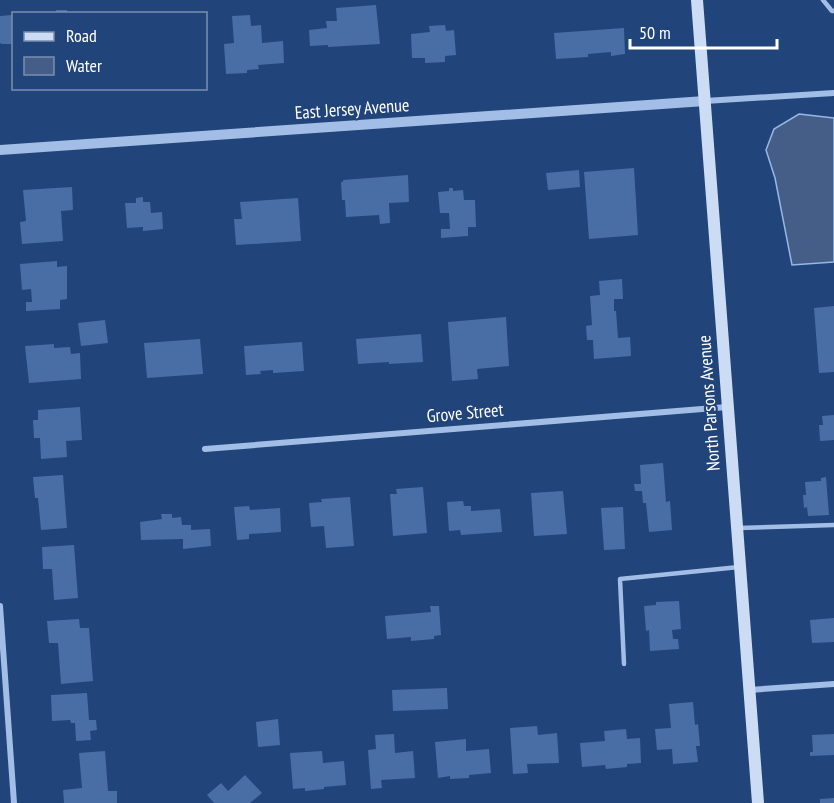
<svg xmlns="http://www.w3.org/2000/svg" width="834" height="803" viewBox="0 0 834 803" font-family="'PT Sans Narrow',sans-serif">
  <rect width="100%" height="100%" fill="#21447b"/>
  <!-- water -->
  <polygon fill="#445e87" stroke="#97b8e7" stroke-width="1.5" points="799,114 834,118 834,262 792,265 775,178 766,150 774,129"/>
  <!-- building -->
  <g fill="#496ea5">
    <polygon points="376,5 380,44 328,47 328,45 310,46 309,30 327,28 326,21 337,21 336,8"/>
    <rect x="56" y="10" width="11" height="4"/>
    <polygon points="12,15 14,44 2,44 0,43 0,16"/>
    <polygon points="250,15 251,26 261,25 262,43 283,41 284,63 258,65 259,69 247,70 247,73 226,74 224,44 234,43 232,16"/>
    <polygon points="445,25 446,31 454,30 456,55 445,56 445,62 425,63 425,58 412,58 411,34 430,32 429,26"/>
    <polygon points="624,28 625,54 611,56 611,52 588,54 588,57 556,59 554,33"/>
    <polygon points="634,168 638,235 589,239 584,172"/>
    <polygon points="579,170 580,187 548,190 546,173"/>
    <polygon points="408,175 409,202 389,203 390,223 380,224 379,215 346,217 345,200 342,200 341,182 343,182 343,180"/>
    <polygon points="72,187 73,210 61,211 63,241 22,244 20,222 26,221 23,190"/>
    <polygon points="449,188 453,188 453,191 463,190 464,200 475,200 476,227 468,227 468,236 441,238 441,229 450,229 449,213 440,213 438,192 449,191"/>
    <polygon points="143,197 143,202 150,202 151,213 162,212 163,229 143,231 143,227 127,228 125,203 136,203 136,198"/>
    <polygon points="298,198 301,241 236,245 234,219 242,219 240,202"/>
    <polygon points="57,261 57,267 67,266 67,299 60,300 60,309 26,311 26,302 32,302 31,289 22,290 20,264"/>
    <polygon points="622,279 623,299 614,299 614,311 616,311 618,338 630,337 631,356 594,359 593,340 587,340 586,326 592,325 590,296 600,295 599,281"/>
    <polygon points="834,306 834,372 819,373 814,308"/>
    <polygon points="506,317 509,366 477,369 478,379 452,381 448,322"/>
    <polygon points="105,320 108,343 81,346 78,323"/>
    <polygon points="421,334 423,362 389,364 389,362 358,364 356,339"/>
    <polygon points="200,339 203,374 147,378 144,343"/>
    <polygon points="302,342 304,371 273,373 273,370 260,371 261,374 246,375 244,346"/>
    <polygon points="54,344 54,348 70,347 71,354 80,353 81,379 29,383 25,346"/>
    <polygon points="80,407 82,440 66,441 67,457 41,459 40,438 34,438 33,420 38,420 38,410"/>
    <polygon points="834,415 834,440 820,441 819,425 823,425 822,416"/>
    <polygon points="663,463 666,502 670,501 672,530 649,532 646,503 643,503 642,491 635,491 634,484 641,484 640,465"/>
    <polygon points="63,475 67,528 41,530 38,498 35,498 33,477"/>
    <polygon points="826,477 829,515 808,516 807,507 804,508 803,495 806,495 805,482 821,481 821,478"/>
    <polygon points="423,487 427,533 393,536 390,494 397,494 396,489"/>
    <polygon points="563,491 567,534 534,536 531,493"/>
    <polygon points="350,497 354,546 326,548 324,526 311,527 309,503 322,502 321,499"/>
    <polygon points="463,501 464,506 471,506 471,511 500,509 502,532 461,535 460,530 449,531 447,502"/>
    <polygon points="249,506 250,510 280,508 281,532 249,534 249,539 237,540 234,507"/>
    <polygon points="623,507 625,549 604,550 601,508"/>
    <polygon points="161,514 172,514 172,518 181,517 182,525 191,525 191,530 210,529 211,546 183,549 183,539 141,540 140,522 162,519"/>
    <polygon points="74,545 78,598 54,600 52,569 43,569 42,547"/>
    <polygon points="679,601 681,629 672,630 673,639 678,639 679,649 650,651 649,630 646,631 644,606 656,605 656,602"/>
    <polygon points="430,606 439,606 441,635 434,636 434,639 411,641 411,637 387,639 385,616 431,612"/>
    <polygon points="834,618 834,642 812,643 810,620"/>
    <polygon points="79,619 80,628 89,628 93,681 61,684 58,643 49,643 47,621"/>
    <polygon points="447,688 448,709 393,711 392,690"/>
    <polygon points="87,693 89,720 96,720 97,730 90,731 91,740 76,741 75,723 71,723 70,720 52,721 51,695"/>
    <polygon points="693,702 695,725 698,724 700,746 696,746 698,762 673,764 672,749 657,750 655,729 671,728 669,704"/>
    <polygon points="278,719 280,745 258,747 256,722"/>
    <polygon points="537,726 538,735 557,733 559,763 527,764 528,773 513,774 510,728"/>
    <polygon points="626,729 627,739 640,738 641,763 627,764 627,767 606,769 605,765 582,767 580,743 605,741 604,731"/>
    <polygon points="394,734 395,753 413,751 415,778 381,780 382,788 371,789 368,750 376,749 375,735"/>
    <polygon points="834,734 834,755 810,756 810,752 813,752 812,735"/>
    <polygon points="466,739 466,751 489,749 491,773 469,775 469,778 450,779 450,776 438,778 435,742"/>
    <polygon points="105,751 108,791 117,791 117,803 64,803 63,790 82,788 79,753"/>
    <polygon points="322,751 323,763 344,761 346,785 324,787 324,789 305,791 305,788 293,789 290,753"/>
    <polygon points="245,775 262,793 250,803 214,803 207,795 221,783 228,791"/>
    <polygon points="834,798 834,803 820,803 820,799"/>
  </g>
  <g fill="none" stroke-linecap="round" stroke-linejoin="round">
    <!-- service -->
    <g stroke="#a3bee6" stroke-width="4.5">
      <polyline points="823,0 832,11 834,11"/>
      <polyline points="739,528 834,525"/>
      <polyline points="624,664 620,579 739,567"/>
    </g>
    <!-- minor -->
    <g stroke="#a3bee6" stroke-width="6">
      <polyline points="705,101 834,93"/>
      <polyline points="205,449 727,407"/>
      <polyline points="0,606 14,803"/>
      <polyline points="749,690 834,684"/>
    </g>
    <!-- tertiary -->
    <polyline stroke="#a3bee6" stroke-width="10" points="0,150 705,101"/>
    <!-- secondary -->
    <polyline stroke="#cddcf5" stroke-width="12" points="697,0 758,803"/>
  </g>
  <g text-anchor="middle" stroke-width="4.5" stroke-linejoin="round" paint-order="stroke">
    <!-- street labels -->
    <g font-size="18" fill="#fff" stroke="#21447b">
      <text transform="translate(352 109) rotate(-4)" y="6">East Jersey Avenue</text>
      <text transform="translate(709 403) rotate(-94)" y="6">North Parsons Avenue</text>
      <text transform="translate(465 413) rotate(-5)" y="6">Grove Street</text>
    </g>
  </g>
  <!-- legend -->
  <rect x="12" y="12" width="195" height="78" fill="#21447b" stroke="#7a8fb0" stroke-width="1.5"/>
  <rect x="24" y="32" width="30" height="9" fill="#cddcf5" stroke="#7a8fb0" stroke-width="1.5"/>
  <text x="66" y="42" font-size="18" fill="#ffffff">Road</text>
  <rect x="24" y="57" width="30" height="18" fill="#445e87" stroke="#7a8fb0" stroke-width="1.5"/>
  <text x="66" y="72" font-size="18" fill="#ffffff">Water</text>
  <!-- scale -->
  <path d="M630 39v9h147v-9" fill="none" stroke="#ffffff" stroke-width="3"/>
  <text x="639" y="39" font-size="18" fill="#ffffff" stroke="#21447b" stroke-width="4.5" paint-order="stroke">50 m</text>
</svg>
